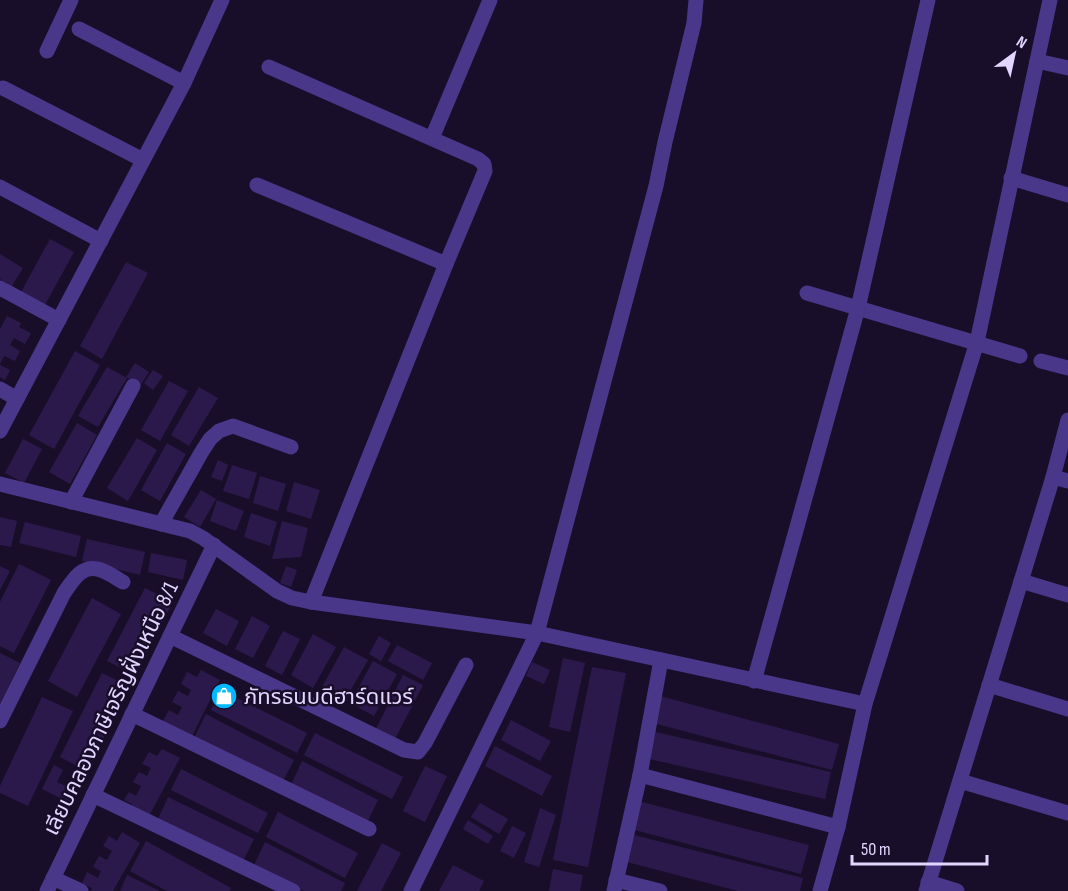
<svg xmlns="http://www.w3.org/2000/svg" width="1068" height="891" viewBox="0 0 1068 891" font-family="'Sofia Sans Condensed','Noto Sans Thai',sans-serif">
  <rect width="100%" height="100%" fill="#180e29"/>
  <!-- building -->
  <g fill="#2c194b">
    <polygon points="50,239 74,252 45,305 21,292"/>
    <polygon points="0,254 23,268 12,286 0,279"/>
    <polygon points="126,262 148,273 102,359 80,346"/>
    <polygon points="7,316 21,323 19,327 31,333 25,344 14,338 10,345 20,351 15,361 4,356 0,364 0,329"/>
    <polygon points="75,351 100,365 54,449 29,435"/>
    <polygon points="135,363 149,372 140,386 126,377"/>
    <polygon points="0,365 10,370 5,380 0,377"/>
    <polygon points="107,367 127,378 98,427 78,416"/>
    <polygon points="153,370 163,376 153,390 144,383"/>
    <polygon points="169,381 188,391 160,441 141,430"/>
    <polygon points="199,387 218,398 189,446 171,435"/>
    <polygon points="77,423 97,435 70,484 49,472"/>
    <polygon points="137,438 157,450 128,501 107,488"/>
    <polygon points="23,439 42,449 24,483 5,473"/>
    <polygon points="167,443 186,454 160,501 141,490"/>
    <polygon points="218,460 228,465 222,481 211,477"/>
    <polygon points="232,465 257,473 249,499 223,491"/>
    <polygon points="260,476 286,484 278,511 253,503"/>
    <polygon points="294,482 320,490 311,519 286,511"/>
    <polygon points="201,490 216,499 200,527 184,517"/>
    <polygon points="217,500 244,511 236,531 210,521"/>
    <polygon points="251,513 277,522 270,546 244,537"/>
    <polygon points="0,517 17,521 11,547 0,545"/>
    <polygon points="282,521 308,528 301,557 272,559"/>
    <polygon points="25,522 81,536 76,557 19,543"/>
    <polygon points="87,539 145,552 140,575 82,561"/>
    <polygon points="151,553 187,560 183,580 148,572"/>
    <polygon points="19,564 51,580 14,653 0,646 0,602"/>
    <polygon points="0,566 10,571 0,590"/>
    <polygon points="286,566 297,570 291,587 280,583"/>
    <polygon points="145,588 173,602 135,675 107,661"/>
    <polygon points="92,598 121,614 77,697 48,681"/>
    <polygon points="216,609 239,621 227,646 203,633"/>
    <polygon points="252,616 270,626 253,658 235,649"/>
    <polygon points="283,631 300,639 282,675 265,666"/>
    <polygon points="313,634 336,647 313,688 291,675"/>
    <polygon points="379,636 391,643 381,661 369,654"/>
    <polygon points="397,645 432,663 423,680 388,661"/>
    <polygon points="344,647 368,660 345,700 322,687"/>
    <polygon points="0,653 20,663 0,704"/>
    <polygon points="563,658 585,663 570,732 549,727"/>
    <polygon points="373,661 397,674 374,716 350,703"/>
    <polygon points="532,662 550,670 544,684 526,676"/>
    <polygon points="592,667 626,673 588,867 553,860"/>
    <polygon points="201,670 220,680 190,740 163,721 169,710 178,715 182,707 172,702 178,691 188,696 191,690 181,684 187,672 197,677"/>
    <polygon points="102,673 129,686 87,771 60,757"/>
    <polygon points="403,675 423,685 394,741 375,731"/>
    <polygon points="221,690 307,733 297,753 211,710"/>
    <polygon points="660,696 839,744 832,770 653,723"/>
    <polygon points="42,697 73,711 28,806 0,793 0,786"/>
    <polygon points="206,714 294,760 282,783 194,738"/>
    <polygon points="511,720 551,741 540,761 501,740"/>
    <polygon points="651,731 831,772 825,799 645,758"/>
    <polygon points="315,733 403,777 392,799 304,755"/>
    <polygon points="495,746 552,776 542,796 485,766"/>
    <polygon points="162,749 180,758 149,816 131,807 132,804 124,800 129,792 136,796 141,786 133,782 139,772 147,776 151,768 142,764 149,752 157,756"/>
    <polygon points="302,761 378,800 367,823 291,785"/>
    <polygon points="54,765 63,770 57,782 76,791 70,803 42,789"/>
    <polygon points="425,766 447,776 425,822 403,811"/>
    <polygon points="181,769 268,813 258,833 171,790"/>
    <polygon points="168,797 254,839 243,861 158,819"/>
    <polygon points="638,801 809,845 801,874 631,829"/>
    <polygon points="480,803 508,819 499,834 471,817"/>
    <polygon points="540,808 556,815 539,867 524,862"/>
    <polygon points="278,812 358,853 345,878 266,837"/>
    <polygon points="468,820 493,836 488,844 463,829"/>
    <polygon points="512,826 526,833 514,858 500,851"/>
    <polygon points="122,832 140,843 113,891 91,891 92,888 82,883 87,872 98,878 101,871 93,867 99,856 107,860 112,851 103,846 109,836 117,841"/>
    <polygon points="630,834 803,878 800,891 738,891 623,861"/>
    <polygon points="146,841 231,888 229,891 167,891 130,871"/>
    <polygon points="265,842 345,883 341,891 304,891 254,865"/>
    <polygon points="382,843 401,853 381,891 357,891"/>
    <polygon points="453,865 484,881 479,891 439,891"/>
    <polygon points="553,869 583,875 580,891 549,891"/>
    <polygon points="127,875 160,891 120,891"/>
  </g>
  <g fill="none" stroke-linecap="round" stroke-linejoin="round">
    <!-- minor -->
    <g stroke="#49378a" stroke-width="15">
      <polyline points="79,29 184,83"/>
      <polyline points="47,51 71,0"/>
      <polyline points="1037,61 1068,68"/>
      <polyline points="269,67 478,159 484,164 485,171 446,264 311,602"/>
      <polyline points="3,88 143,160"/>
      <polyline points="432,138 490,0"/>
      <polyline points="1011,178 1068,195"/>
      <polyline points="257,185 446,264"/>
      <polyline points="0,187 101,241"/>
      <polyline points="0,288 59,320"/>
      <polyline points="807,293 1020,356"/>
      <polyline points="1041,361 1068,368"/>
      <polyline points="0,389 17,399"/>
      <polyline points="0,431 184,83 222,0"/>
      <polyline points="1053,477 1068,481"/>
      <polyline points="0,484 190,531 203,538 277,591 292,598 311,602 537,633 865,704"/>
      <polyline points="71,502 133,386"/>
      <polyline points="161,524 201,453 210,439 219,431 233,426 291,447"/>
      <polyline points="1021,581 1068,595"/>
      <polyline points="170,636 404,750 418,752 425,743 466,665"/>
      <polyline points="754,681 858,308 928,0"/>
      <polyline points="989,685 1068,709"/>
      <polyline points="132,714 369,829"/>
      <path d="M 0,721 L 64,593 C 72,582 81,565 97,569 C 105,570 116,578 123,582"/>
      <polyline points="640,775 838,827"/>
      <polyline points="960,781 1068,813"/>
      <polyline points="93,795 293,891"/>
      <polyline points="53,878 81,891"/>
      <polyline points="616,880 660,891"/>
      <polyline points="928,882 957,891"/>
      <polyline points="47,891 214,545"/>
      <polyline points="411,891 537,633 656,186 665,142 694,23 696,0"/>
      <polyline points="614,891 640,775 661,660"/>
      <polyline points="820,891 838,827 865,704 977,342 1050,0"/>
      <polyline points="926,891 1053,477 1068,420"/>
    </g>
  </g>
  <!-- icons -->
  <defs>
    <symbol id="shop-disc" viewBox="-11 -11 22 22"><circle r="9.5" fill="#02b8ff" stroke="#180e29"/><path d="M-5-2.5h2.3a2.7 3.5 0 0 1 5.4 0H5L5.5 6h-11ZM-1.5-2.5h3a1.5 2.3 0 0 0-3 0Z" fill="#fff"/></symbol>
  </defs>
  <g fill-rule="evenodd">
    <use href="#shop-disc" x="209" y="681" width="30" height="30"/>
  </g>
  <g text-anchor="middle" stroke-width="5" stroke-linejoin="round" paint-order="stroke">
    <!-- poi labels -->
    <g font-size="22" fill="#e2d6ff" stroke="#180e29" text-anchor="start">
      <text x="244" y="704">ภัทรธนบดีฮาร์ดแวร์</text>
    </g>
    <!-- street labels -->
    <g font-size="22" fill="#e2d6ff" stroke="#180e29">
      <text transform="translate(110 708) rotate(-64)" y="8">เลียบคลองภาษีเจริญฝั่งเหนือ 8/1</text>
    </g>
  </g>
  <!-- north arrow -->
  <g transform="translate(1014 54) rotate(33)" stroke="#180e29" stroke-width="4.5" paint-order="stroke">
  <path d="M0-4.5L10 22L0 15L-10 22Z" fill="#e2d6ff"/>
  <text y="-9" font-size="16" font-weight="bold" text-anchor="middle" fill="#e2d6ff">N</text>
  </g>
  <!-- scale -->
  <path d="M852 855v9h135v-9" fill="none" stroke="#e2d6ff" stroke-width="3"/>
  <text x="861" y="855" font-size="18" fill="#e2d6ff" stroke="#180e29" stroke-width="4.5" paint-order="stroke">50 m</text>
</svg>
